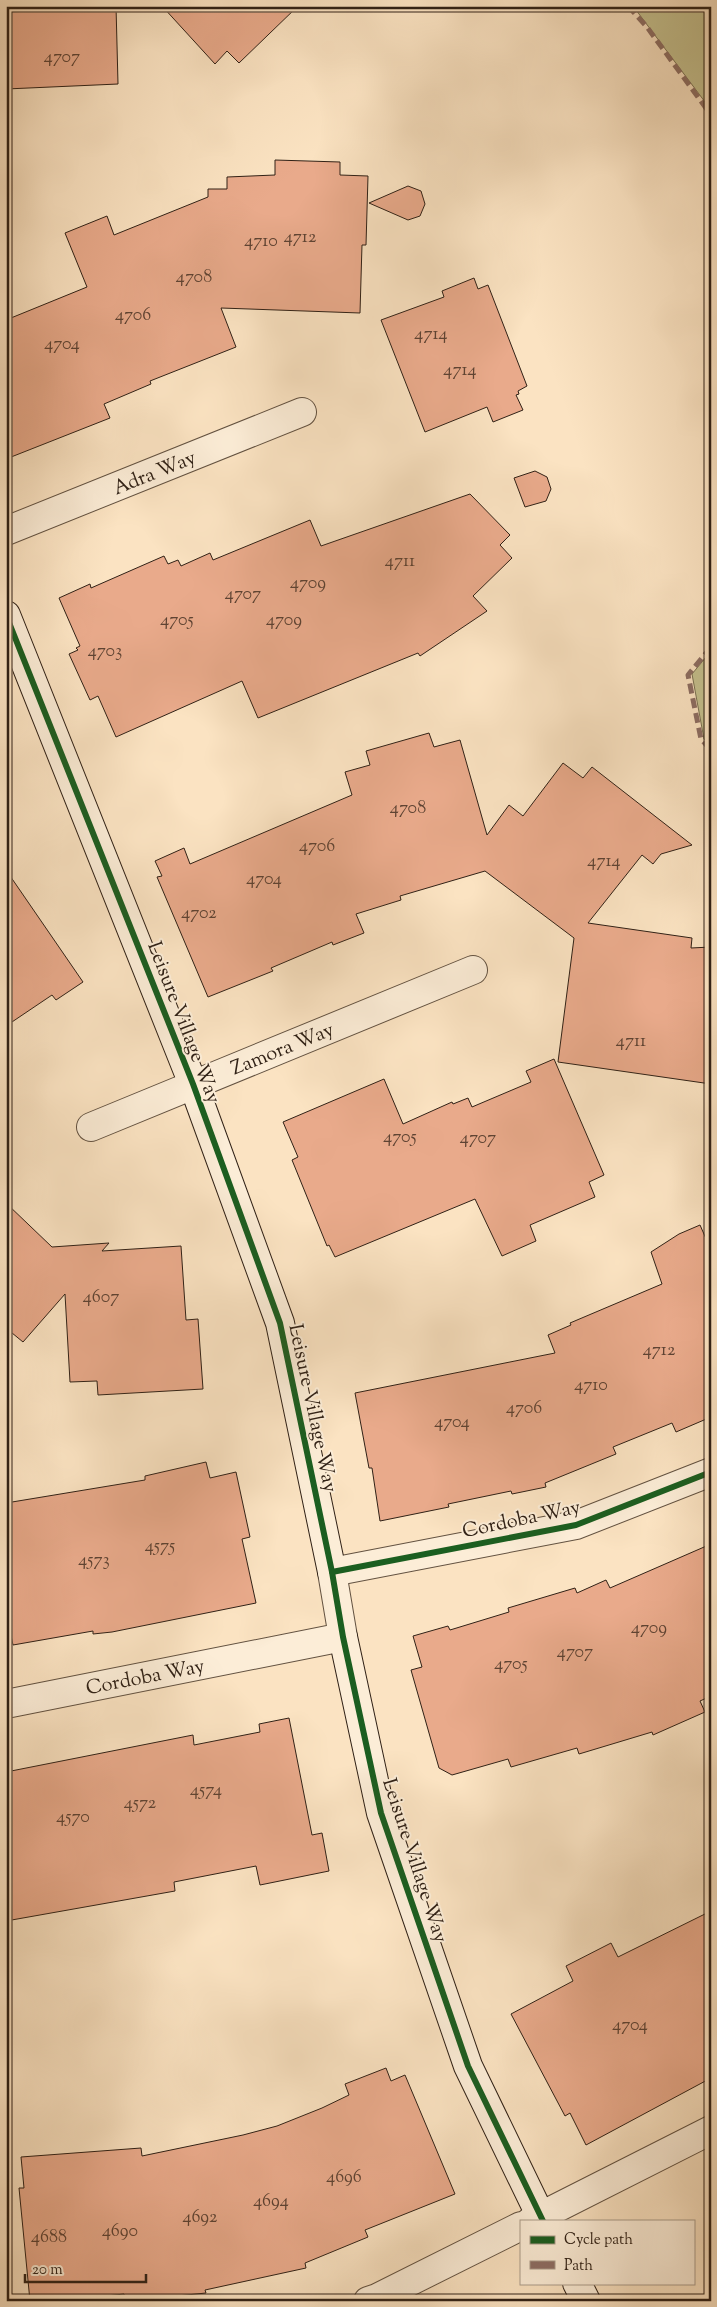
<svg xmlns="http://www.w3.org/2000/svg" width="717" height="2307" viewBox="0 0 717 2307" font-family="'Sorts Mill Goudy',serif">
  <rect width="100%" height="100%" fill="#fbe3c2"/>
  <filter id="stains"><feTurbulence type="fractalNoise" baseFrequency=".004" numOctaves="4"/><feColorMatrix values="0 0 0 0 .2 0 0 0 0 .09 0 0 0 0 .02 0 0 0 .5 -.17"/></filter>
  <radialGradient id="worn" r=".72"><stop offset=".6" stop-color="#630" stop-opacity="0"/><stop offset="1" stop-color="#630" stop-opacity=".3"/></radialGradient>
  <!-- green -->
  <g fill="#c5c18f" stroke="#7a7152">
    <polygon points="633,6 711,6 711,110"/>
    <polygon points="711,651 711,745 704,739 692,674"/>
  </g>
  <!-- building -->
  <g fill="#e9aa8b" stroke="#302116">
    <polygon points="34,6 116,6 118,84 6,89 6,12 34,11"/>
    <polygon points="162,6 298,6 239,63 227,51 215,64"/>
    <polygon points="275,160 340,162 340,175 368,176 366,245 362,245 360,313 221,308 236,347 150,381 151,384 104,404 110,418 6,459 6,320 87,287 65,233 107,216 114,235 208,197 208,189 227,189 227,177 275,175"/>
    <polygon points="408,186 421,191 425,204 420,216 408,220 369,203"/>
    <polygon points="474,278 478,289 488,285 527,386 518,391 519,394 516,395 523,410 493,422 487,407 425,432 381,320 444,297 442,291"/>
    <polygon points="535,471 547,477 551,489 546,501 525,507 514,478"/>
    <polygon points="470,494 510,535 500,545 512,558 473,596 487,611 420,656 418,653 258,718 242,681 116,737 98,696 90,700 69,654 78,650 76,648 80,646 59,598 90,584 91,588 164,556 168,564 178,560 181,566 210,553 213,560 310,520 321,546"/>
    <polygon points="429,733 434,747 460,740 487,835 509,805 523,816 563,763 583,778 592,767 692,845 661,854 653,864 642,855 588,923 692,938 691,948 711,947 711,1084 558,1062 574,938 485,871 400,896 401,900 356,914 364,933 333,945 332,942 271,968 273,971 208,997 157,877 162,876 155,861 184,848 190,864 352,795 345,772 370,765 366,751"/>
    <polygon points="6,870 83,982 56,1000 52,995 6,1026"/>
    <polygon points="554,1059 604,1175 589,1182 595,1197 530,1225 536,1241 502,1256 475,1199 335,1257 329,1245 327,1246 292,1160 298,1157 283,1122 384,1079 403,1124 452,1102 453,1104 468,1098 472,1107 531,1082 526,1071"/>
    <polygon points="6,1203 52,1247 109,1243 102,1251 181,1246 186,1320 198,1319 203,1389 98,1395 97,1381 70,1382 65,1294 23,1342 6,1328"/>
    <polygon points="700,1225 711,1250 711,1417 676,1432 672,1423 613,1447 616,1454 545,1483 546,1487 512,1494 511,1491 448,1504 449,1507 380,1521 372,1468 369,1468 355,1393 555,1353 548,1335 571,1325 570,1323 662,1284 651,1252 679,1234"/>
    <polygon points="206,1462 210,1478 236,1472 250,1537 242,1539 256,1603 112,1632 93,1634 93,1631 13,1645 6,1612 6,1503 145,1480 145,1476"/>
    <polygon points="711,1544 711,1696 700,1701 705,1712 653,1735 652,1732 579,1754 577,1748 511,1767 508,1759 452,1775 439,1768 411,1670 422,1667 413,1636 448,1626 450,1630 509,1612 508,1608 575,1588 577,1593 606,1580 610,1588"/>
    <polygon points="289,1718 312,1835 322,1833 329,1871 260,1885 256,1866 174,1882 175,1891 6,1921 6,1772 193,1735 194,1745 260,1732 259,1724"/>
    <polygon points="711,1911 711,2078 586,2145 570,2113 565,2116 511,2014 573,1981 566,1966 611,1943 618,1957"/>
    <polygon points="386,2068 391,2081 405,2075 455,2194 365,2230 368,2237 305,2263 306,2268 205,2290 206,2293 128,2301 125,2301 124,2294 60,2301 30,2301 19,2188 24,2188 21,2157 141,2148 142,2156 243,2135 277,2126 322,2108 349,2095 345,2084"/>
  </g>
  <g fill="none" stroke-linecap="round" stroke-linejoin="round">
    <defs>
      <g id="street">
        <polyline points="6,531 302,412"/>
        <polyline points="91,1127 473,970"/>
        <polyline points="6,1704 343,1637 332,1572 576,1525 711,1472"/>
        <polyline points="531,2221 711,2130"/>
        <polyline points="368,2301 377,2298 521,2226"/>
      </g>
      <g id="secondary">
        <polyline points="6,615 193,1084 280,1323 332,1572"/>
        <polyline points="343,1637 381,1813 468,2066 543,2221"/>
        <polyline points="577,2283 586,2301"/>
      </g>
    </defs>
    <!-- street casing -->
    <use href="#street" stroke="#635241" stroke-width="30"/>
    <!-- secondary casing -->
    <use href="#secondary" stroke="#302116" stroke-width="30"/>
    <!-- street -->
    <use href="#street" stroke="#fcedd7" stroke-width="28"/>
    <!-- secondary -->
    <use href="#secondary" stroke="#fcedd7" stroke-width="28"/>
    <!-- quiet -->
    <g stroke="#8d6e63" stroke-width="5" stroke-dasharray="10 5" stroke-linecap="butt">
      <polyline points="628,6 647,27 711,115"/>
      <polyline points="711,647 688,675 701,739 711,750"/>
    </g>
    <defs>
      <g id="cycleway">
        <polyline points="6,615 193,1084 280,1323 332,1572 343,1637 381,1813 468,2066 543,2221"/>
        <polyline points="332,1572 576,1525 711,1472"/>
      </g>
    </defs>
    <!-- cycleway casing -->
    <use href="#cycleway" stroke="#fcedd7" stroke-width="9"/>
    <!-- cycleway -->
    <use href="#cycleway" stroke="#1b5e20" stroke-width="6"/>
  </g>
  <g text-anchor="middle" stroke-width="4" stroke-linejoin="round" paint-order="stroke">
    <!-- number labels -->
    <g font-size="18" fill="#5e4333">
      <text x="62" y="62">4707</text>
      <text x="300" y="242">4712</text>
      <text x="261" y="246">4710</text>
      <text x="194" y="282">4708</text>
      <text x="133" y="320">4706</text>
      <text x="431" y="339">4714</text>
      <text x="62" y="349">4704</text>
      <text x="460" y="375">4714</text>
      <text x="400" y="566">4711</text>
      <text x="308" y="588">4709</text>
      <text x="243" y="599">4707</text>
      <text x="177" y="625">4705</text>
      <text x="284" y="625">4709</text>
      <text x="105" y="656">4703</text>
      <text x="408" y="813">4708</text>
      <text x="317" y="851">4706</text>
      <text x="604" y="866">4714</text>
      <text x="264" y="884">4704</text>
      <text x="199" y="918">4702</text>
      <text x="631" y="1046">4711</text>
      <text x="400" y="1142">4705</text>
      <text x="478" y="1143">4707</text>
      <text x="101" y="1302">4607</text>
      <text x="659" y="1355">4712</text>
      <text x="591" y="1390">4710</text>
      <text x="524" y="1413">4706</text>
      <text x="452" y="1427">4704</text>
      <text x="160" y="1551">4575</text>
      <text x="94" y="1565">4573</text>
      <text x="649" y="1633">4709</text>
      <text x="575" y="1657">4707</text>
      <text x="511" y="1669">4705</text>
      <text x="206" y="1795">4574</text>
      <text x="140" y="1808">4572</text>
      <text x="73" y="1822">4570</text>
      <text x="630" y="2030">4704</text>
      <text x="344" y="2182">4696</text>
      <text x="271" y="2206">4694</text>
      <text x="200" y="2222">4692</text>
      <text x="120" y="2236">4690</text>
      <text x="49" y="2242">4688</text>
    </g>
    <!-- street labels -->
    <g font-size="20" fill="#302116" stroke="#fcedd7">
      <text transform="translate(154 472) rotate(-22)" y="7">Adra Way</text>
      <text transform="translate(185 1022) rotate(69)" y="7">Leisure Village Way</text>
      <text transform="translate(282 1048) rotate(-22)" y="7">Zamora Way</text>
      <text transform="translate(314 1408) rotate(78)" y="7">Leisure Village Way</text>
      <text transform="translate(521 1518) rotate(-12)" y="7">Cordoba Way</text>
      <text transform="translate(145 1676) rotate(-11)" y="7">Cordoba Way</text>
      <text transform="translate(416 1860) rotate(72)" y="7">Leisure Village Way</text>
    </g>
  </g>
  <!-- margin -->
  <rect width="717" height="2307" fill="none" stroke="#fbe3c2" stroke-width="25"/>
  <rect x="8" y="8" width="702" height="2292" fill="none" stroke="#302116" stroke-width="2.5"/>
  <rect x="12" y="12" width="692" height="2282" fill="none" stroke="#302116"/>
  <!-- legend -->
  <rect x="520" y="2220" width="175" height="65" fill="#fcedd7" stroke="#aa9b8a"/>
  <rect x="530" y="2236" width="25" height="8" fill="#1b5e20" stroke="#aa9b8a"/>
  <text x="564" y="2244" font-size="15" fill="#302116">Cycle path</text>
  <rect x="530" y="2261" width="25" height="8" fill="#8d6e63" stroke="#aa9b8a"/>
  <text x="564" y="2270" font-size="15" fill="#302116">Path</text>
  <!-- scale -->
  <path d="M25 2274v8h121v-8" fill="none" stroke="#302116" stroke-width="2.5"/>
  <text x="32" y="2274" font-size="15" fill="#302116" stroke="#fcedd7" stroke-width="4" paint-order="stroke">20 m</text>
  <rect width="100%" height="100%" filter="url(#stains)"/>
  <rect width="100%" height="100%" fill="url(#worn)"/>
</svg>
